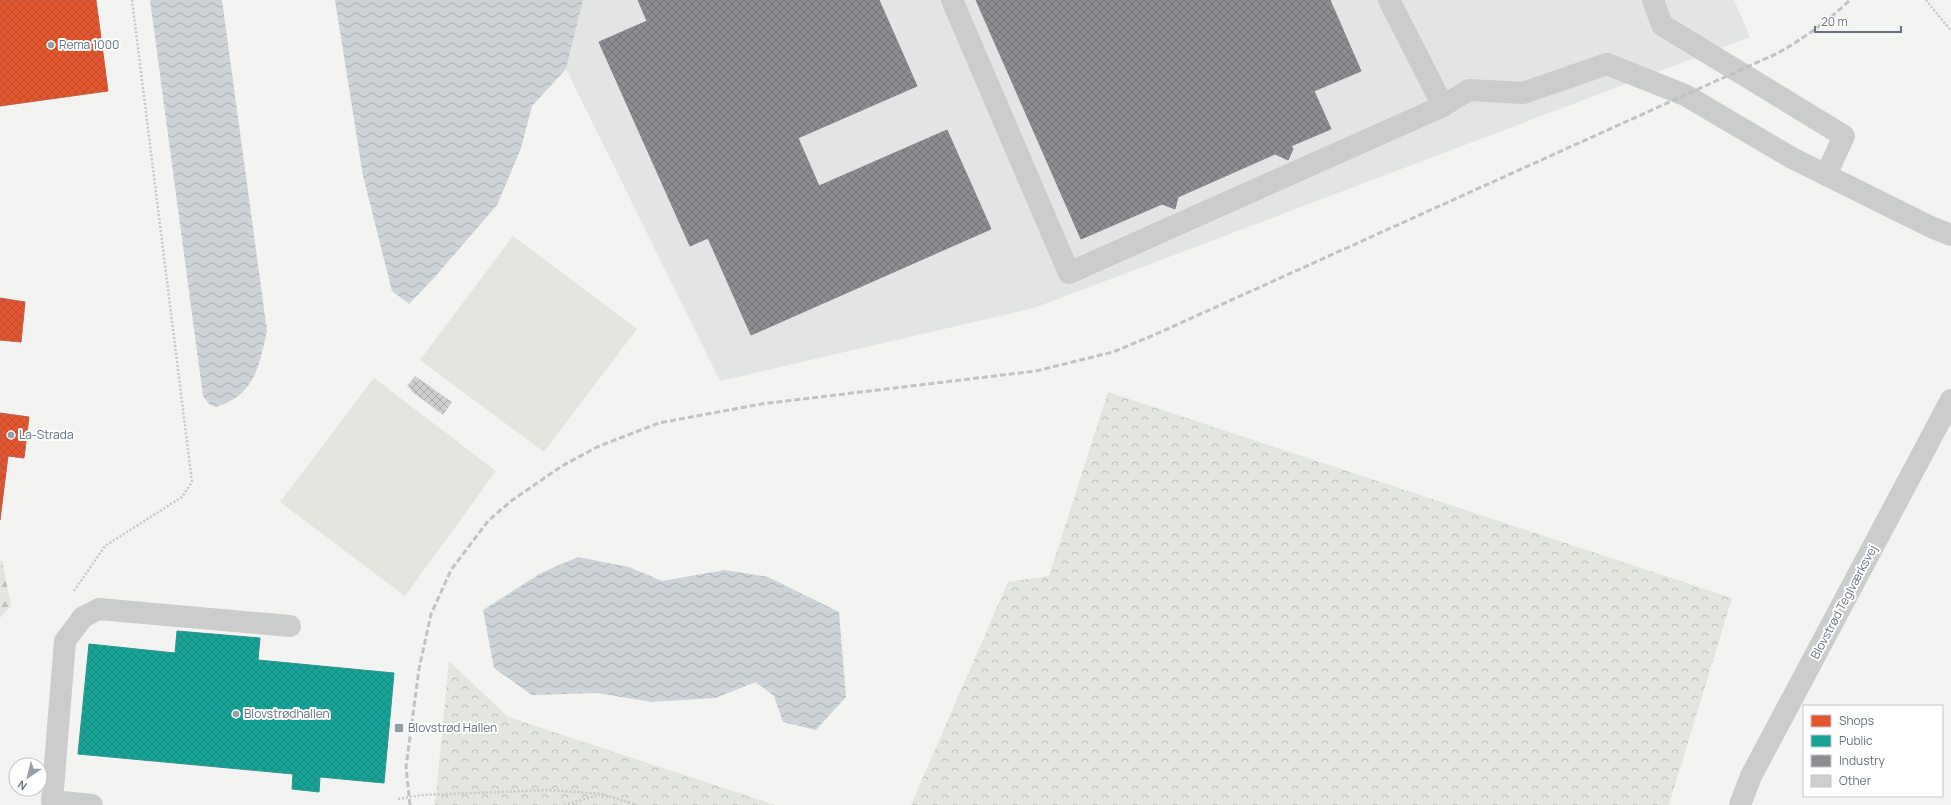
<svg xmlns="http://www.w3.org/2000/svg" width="1951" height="805" viewBox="0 0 1951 805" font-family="Manrope,sans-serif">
  <defs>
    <pattern id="forest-firs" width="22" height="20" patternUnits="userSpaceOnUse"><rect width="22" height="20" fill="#e2e6df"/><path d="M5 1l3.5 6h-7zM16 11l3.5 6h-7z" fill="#bbbfba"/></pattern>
    <pattern id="park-crowns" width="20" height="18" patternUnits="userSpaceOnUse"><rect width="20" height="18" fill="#e2e6df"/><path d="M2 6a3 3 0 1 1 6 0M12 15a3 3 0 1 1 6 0" fill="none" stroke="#bbbfba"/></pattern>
    <pattern id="water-waves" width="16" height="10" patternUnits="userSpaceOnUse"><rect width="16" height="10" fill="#cdd3d6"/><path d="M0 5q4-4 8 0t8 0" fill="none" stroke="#aab0b3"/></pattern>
    <pattern id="shops-cross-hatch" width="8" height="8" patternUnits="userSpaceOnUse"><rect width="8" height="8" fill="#e4572e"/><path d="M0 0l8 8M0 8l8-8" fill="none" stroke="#bc4c2c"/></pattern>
    <pattern id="public-cross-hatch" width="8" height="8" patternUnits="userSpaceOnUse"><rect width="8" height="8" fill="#17a398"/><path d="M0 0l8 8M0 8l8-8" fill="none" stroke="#188981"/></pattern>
    <pattern id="industry-cross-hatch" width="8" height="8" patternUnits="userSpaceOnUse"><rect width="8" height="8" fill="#8d8d92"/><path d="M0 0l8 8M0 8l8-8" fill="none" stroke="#717277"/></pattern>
    <pattern id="building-cross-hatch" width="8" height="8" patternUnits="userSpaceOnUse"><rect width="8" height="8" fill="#cdcece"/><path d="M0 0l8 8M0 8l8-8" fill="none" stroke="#aaacac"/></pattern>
  </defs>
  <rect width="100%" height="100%" fill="#f3f3f1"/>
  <!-- built -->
  <polygon fill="#e3e4e4" points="583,0 1734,0 1750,37 1034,308 720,381 566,69"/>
  <!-- forest -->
  <polygon fill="url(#forest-firs)" points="2,560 11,606 0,618 0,562"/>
  <!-- park -->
  <g fill="url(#park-crowns)">
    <polygon points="1108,392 1732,598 1669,805 911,805 1008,582 1049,576"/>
    <polygon points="449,661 508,717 775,805 435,805"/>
  </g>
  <!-- garden -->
  <g fill="#e2e6df">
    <polygon points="513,236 637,329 544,452 420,360"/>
    <polygon points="374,378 496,471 405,596 280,502"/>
  </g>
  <!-- water -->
  <g fill="url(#water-waves)">
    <path d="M 150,0 L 222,0 L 267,331 C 259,366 255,395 216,407 L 209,404 L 203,396 Z"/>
    <polygon points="335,0 583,0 566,69 532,106 521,148 497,205 434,278 409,304 392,291 363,176"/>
    <polygon points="578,557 629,567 662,581 725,570 768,577 839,612 846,697 816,730 783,722 774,696 756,682 715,698 652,702 597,693 532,695 494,668 483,610 541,573"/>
  </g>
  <!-- shops -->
  <g fill="url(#shops-cross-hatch)" stroke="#be5f47">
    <polygon points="0,0 96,0 108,91 0,106"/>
    <polygon points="0,298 25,302 21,342 0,340"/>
    <polygon points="0,413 29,417 24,458 8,456 0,520"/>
  </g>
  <!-- public -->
  <polygon fill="url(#public-cross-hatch)" stroke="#2e9491" points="177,631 260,638 258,660 394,673 384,783 320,777 319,792 292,789 293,774 78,754 89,644 175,653"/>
  <!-- industry -->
  <g fill="url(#industry-cross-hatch)" stroke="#81858d">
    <polygon points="638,0 879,0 917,86 798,138 819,186 947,130 991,229 751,335 708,238 690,246 599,42 647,21"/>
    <polygon points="976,0 1330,0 1361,71 1314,91 1331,129 1291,146 1293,149 1288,160 1275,154 1178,197 1175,209 1162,204 1081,239"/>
  </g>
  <!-- building -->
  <polygon fill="url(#building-cross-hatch)" stroke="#e2e2e1" points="415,376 452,402 443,415 411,391 412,390 407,386"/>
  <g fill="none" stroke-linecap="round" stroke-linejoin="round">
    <!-- path -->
    <g stroke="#c8c8c9" stroke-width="2.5" stroke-dasharray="2 2" stroke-linecap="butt">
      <polyline points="1926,0 1951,31"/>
      <polyline points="74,591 105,546 182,497 192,482 132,0"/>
      <polyline points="398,799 422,795 550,790 602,794 637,805"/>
      <polyline points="564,805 600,795"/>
    </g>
    <!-- minor -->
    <g stroke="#cbcccc" stroke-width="22">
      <polyline points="952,0 1069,273 1443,106 1469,90 1523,93 1607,64 1685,95 1792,158 1931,227 1951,235"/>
      <polyline points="1389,0 1443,106"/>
      <polyline points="1653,0 1662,25 1844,136 1826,175"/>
      <polyline points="92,805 52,801 65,641 83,617 99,609 290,626"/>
      <polyline points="1740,805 1751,776 1951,400"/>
    </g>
    <!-- rail -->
    <path stroke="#c1c2c2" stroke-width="3" stroke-dasharray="6 3" stroke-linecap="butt" d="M 410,805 L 406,767 L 419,669 L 431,614 L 451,570 L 488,521 L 511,501 L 562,466 L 597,447 L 659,423 L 761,404 L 1036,371 L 1113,352 L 1154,335 L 1778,53 C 1804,38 1828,21 1850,0"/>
  </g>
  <!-- markers -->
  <g fill="#969ea8" stroke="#fff" stroke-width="1.5">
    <circle cx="51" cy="45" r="4"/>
    <circle cx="11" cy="435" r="4"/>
    <circle cx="236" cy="714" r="4"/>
    <rect x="394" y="723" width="10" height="10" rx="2"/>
  </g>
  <g text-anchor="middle" stroke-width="4" stroke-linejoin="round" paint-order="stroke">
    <!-- poi labels -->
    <g font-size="12" fill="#647180" stroke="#fff" text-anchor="start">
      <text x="59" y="49">Rema 1000</text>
      <text x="19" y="439">La-Strada</text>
      <text x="244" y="718">Blovstrødhallen</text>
      <text x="408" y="732">Blovstrød Hallen</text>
    </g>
    <!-- street labels -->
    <g font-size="12" fill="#647180" stroke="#fff">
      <text transform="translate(1844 602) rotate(-62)" y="4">Blovstrød Teglværksvej</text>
    </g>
  </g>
  <!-- legend -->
  <rect x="1803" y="705" width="140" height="92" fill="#ffffff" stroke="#c1c6cc"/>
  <rect x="1811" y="715" width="20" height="12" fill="#e4572e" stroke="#c1c6cc"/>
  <text x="1839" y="725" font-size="12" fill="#647180">Shops</text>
  <rect x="1811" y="735" width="20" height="12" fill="#17a398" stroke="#c1c6cc"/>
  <text x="1839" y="745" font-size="12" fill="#647180">Public</text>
  <rect x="1811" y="755" width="20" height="12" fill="#8d8d92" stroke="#c1c6cc"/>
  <text x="1839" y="765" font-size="12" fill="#647180">Industry</text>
  <rect x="1811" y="775" width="20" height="12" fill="#cdcece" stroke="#c1c6cc"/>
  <text x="1839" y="785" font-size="12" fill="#647180">Other</text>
  <!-- north arrow -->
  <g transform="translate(28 777) rotate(215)"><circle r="19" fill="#ffffff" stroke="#c1c6cc"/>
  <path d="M0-3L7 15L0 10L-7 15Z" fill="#969ea8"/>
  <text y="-6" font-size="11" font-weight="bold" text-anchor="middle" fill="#647180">N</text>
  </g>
  <!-- scale -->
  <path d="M1815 26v6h86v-6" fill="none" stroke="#647180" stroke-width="2"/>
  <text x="1821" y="26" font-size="12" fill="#647180" stroke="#ffffff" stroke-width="3" paint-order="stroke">20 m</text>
</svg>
